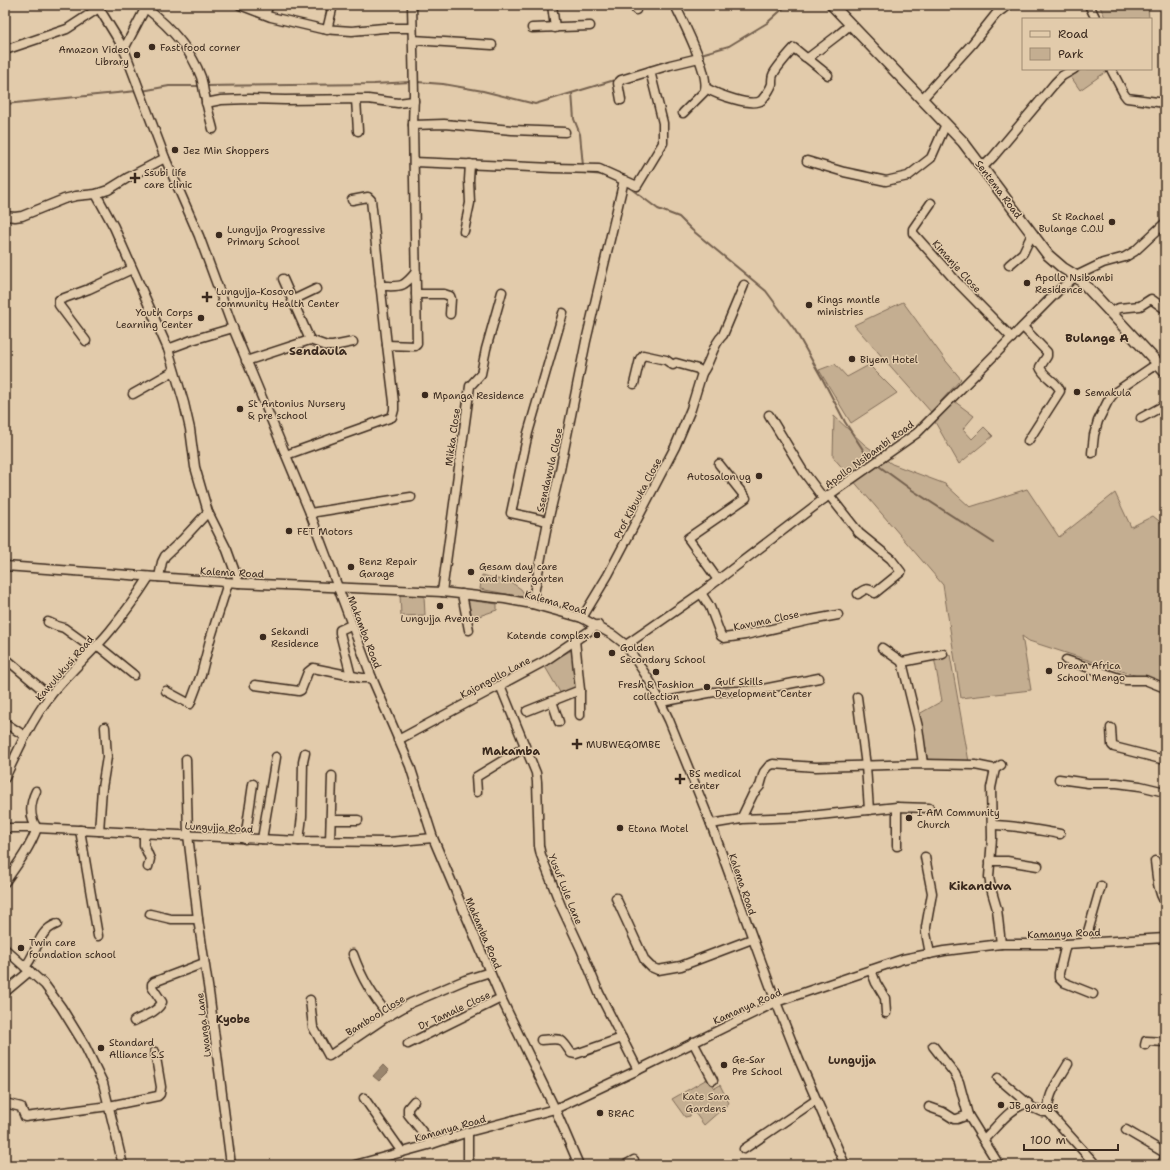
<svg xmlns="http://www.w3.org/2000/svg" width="1170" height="1170" viewBox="0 0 1170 1170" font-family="'Shantell Sans',sans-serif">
  <rect width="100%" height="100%" fill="#e2cbab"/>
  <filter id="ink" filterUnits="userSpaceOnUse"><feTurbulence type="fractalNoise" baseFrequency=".025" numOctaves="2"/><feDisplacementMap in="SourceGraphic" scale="8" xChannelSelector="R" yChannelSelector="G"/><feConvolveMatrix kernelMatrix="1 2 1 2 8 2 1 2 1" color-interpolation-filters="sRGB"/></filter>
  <g filter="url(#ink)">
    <!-- green -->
    <g fill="#c4ae91" stroke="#806c58">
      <polygon points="1099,5 1148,5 1149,19 1106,19"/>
      <polygon points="1082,69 1106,69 1107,71 1080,90 1071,77"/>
      <polygon points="903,302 946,361 961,379 931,412 854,325"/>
      <polygon points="835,364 847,377 869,365 897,393 851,423 819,370"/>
      <polygon points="954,401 974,416 963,429 972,439 984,427 993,436 959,464 935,422"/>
      <polygon points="834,416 865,445 892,464 945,484 970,507 1027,489 1059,537 1115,493 1131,527 1153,516 1165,526 1165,685 1029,641 1022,636 1031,690 961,698 943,585 833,457"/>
      <polygon points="482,575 512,583 521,589 527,598 480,589"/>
      <polygon points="400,594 424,596 425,615 401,616"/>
      <polygon points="467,600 497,604 497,610 473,618"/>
      <polygon points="572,650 575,688 561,694 544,665"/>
      <polygon points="950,655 969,762 928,762 919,714 942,701 934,657"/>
      <polygon points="707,1079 715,1088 720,1085 729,1103 704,1125 695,1113 691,1113 690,1116 685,1117 672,1099"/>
    </g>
    <!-- water -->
    <polygon fill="#9a866e" stroke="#74614e" points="383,1065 389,1071 379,1081 373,1076"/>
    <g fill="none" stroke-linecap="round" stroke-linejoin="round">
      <!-- stream -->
      <g stroke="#74614e" stroke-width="2">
        <polyline points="701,54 729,46 767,23 787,5"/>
        <polyline points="417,82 443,84 483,91 535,104 618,79"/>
        <polyline points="205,86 374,84 410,82"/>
        <polyline points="142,91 169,86 201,86"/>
        <polyline points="572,93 574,119 580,134 583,166"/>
        <polyline points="5,104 137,91"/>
        <polyline points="583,170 583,173 604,175"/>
        <polyline points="626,185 658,209 679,217 692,230 766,291 795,330 823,380 845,422 869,459 872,461"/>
        <polyline points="876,464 909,488 994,543"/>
      </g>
      <defs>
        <g id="minor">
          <polyline points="97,5 124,49 165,158 199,236 233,328 310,513 372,678 410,766 433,838 501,998 555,1109 579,1165"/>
          <polyline points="240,5 271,17 322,29 352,31 384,28 412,28"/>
          <polyline points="552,5 555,28"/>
          <polyline points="634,5 636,10"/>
          <path d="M 675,5 C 683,22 712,77 704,92 L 683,113"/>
          <polyline points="1089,5 1096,19"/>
          <path d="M 146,8 C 169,26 191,49 201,77 C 203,83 203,90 205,96 C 207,107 210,118 213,129"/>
          <polyline points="265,14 269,5"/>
          <polyline points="532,28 590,26"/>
          <polyline points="327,30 333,5"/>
          <polyline points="413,40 492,45"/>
          <polyline points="124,49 147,5"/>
          <polyline points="5,50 67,29 99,8"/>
          <polyline points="807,58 828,75"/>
          <polyline points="1111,69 1124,94 1127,98 1165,103"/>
          <path d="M 706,88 C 716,94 753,108 762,100 C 766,95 770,90 772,84 C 772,81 772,77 773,75 C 776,68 788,55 794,48 L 805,57 L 808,58 L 838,35 L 851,24"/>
          <polyline points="356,99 358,131"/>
          <polyline points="922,99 972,44 996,14 1008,5"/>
          <polyline points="621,100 618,83 621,80 670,65 699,58"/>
          <polyline points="206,103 221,100 249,99 285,100 368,99 398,103 414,101"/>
          <polyline points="413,125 444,124 512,130 565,132"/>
          <polyline points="807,161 844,172 886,181 908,176 931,158 946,124"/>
          <polyline points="414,162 553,168 599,169 637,186 663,143 663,123 650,71"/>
          <polyline points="983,167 993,157 1055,83 1062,76 1074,69"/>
          <polyline points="96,194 114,227 168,349 184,403 190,429 195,467 208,512 182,540 165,556 162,562 159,577"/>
          <polyline points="352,200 368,197 371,200 387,345"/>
          <polyline points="931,203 913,229 913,233 955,280 1012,338"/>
          <polyline points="5,216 15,217 22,216 64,199 76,196 96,194 108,190 129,177 165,158"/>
          <polyline points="464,231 470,203 469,180 470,164"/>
          <polyline points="1009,265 1023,253 1032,234"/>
          <polyline points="283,279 310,340"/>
          <path d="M 380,286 C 401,286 402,289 416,272"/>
          <polyline points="416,294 444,294 450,296 451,299 450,314"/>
          <polyline points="293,300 316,289"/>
          <polyline points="1111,312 1119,308 1140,306 1151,299 1165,309"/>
          <path d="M 1023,327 L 1047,352 L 1047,356 L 1040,367 C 1043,377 1058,382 1060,391 L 1028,441"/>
          <polyline points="86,341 59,305 59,300 89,289 132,269"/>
          <polyline points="168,349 192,340 233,328"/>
          <polyline points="246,361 310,340 327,346 333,346 353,342"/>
          <path d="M 702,373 C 711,362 712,345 723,335 L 744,285"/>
          <polyline points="133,394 174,371"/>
          <polyline points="769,415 803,471 824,499"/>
          <polyline points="1141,418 1165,405"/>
          <polyline points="1092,453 1094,435 1098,421 1108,401 1114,393 1158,363"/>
          <polyline points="286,455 392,417 394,410 394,402 387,345 415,346 417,344 413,125 414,94 412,5"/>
          <path d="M 829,495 L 859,533 L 891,559 L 901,572 L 875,593 C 867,587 865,589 858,594"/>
          <polyline points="208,512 227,550 239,583"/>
          <polyline points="310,513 411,497"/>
          <polyline points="548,521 511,513 528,433 563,313"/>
          <polyline points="5,566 239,583 442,592 505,599 532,604 582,618 613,635 626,645 651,683 669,720 711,824 776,1002 799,1060 845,1165"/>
          <polyline points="718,580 688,538 746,498 719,464"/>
          <polyline points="442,592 470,386 481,374 486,349 502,292"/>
          <polyline points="701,593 710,607 721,636 724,638 745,635 811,620 838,615"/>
          <polyline points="462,594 469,630"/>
          <polyline points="532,604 548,521 559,475 586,341 624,180"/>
          <polyline points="582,618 608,575 675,447 691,409 702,373 698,369 676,363 673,365 666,360 643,355 640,359 634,384"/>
          <polyline points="48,622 57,626 64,628 93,649"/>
          <polyline points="575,640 580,690 580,715"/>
          <polyline points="97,645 134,675"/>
          <polyline points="626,645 701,593 829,495 917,433 1058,291 1076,276 1103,263 1125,257 1135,251 1165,223"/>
          <polyline points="882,648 902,662"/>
          <polyline points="5,658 50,696"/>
          <polyline points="1066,660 1125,680 1145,680 1165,688"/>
          <polyline points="351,676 340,633 340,630 351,625"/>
          <polyline points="255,685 299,691 301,690 308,672 313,668 362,678 372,678"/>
          <polyline points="500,685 536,773 537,782 539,846 541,855 561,906 581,949 599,993 638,1070"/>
          <polyline points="166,691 190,704 201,675 210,640 228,583"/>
          <polyline points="857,697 866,766 869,810"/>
          <polyline points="552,701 559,722"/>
          <polyline points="661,702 714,692 758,690 819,678"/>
          <polyline points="527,711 580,690"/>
          <polyline points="5,723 25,736"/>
          <polyline points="1111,728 1112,745 1114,747 1165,760"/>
          <polyline points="398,740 545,661 598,625"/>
          <polyline points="186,759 188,835 198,919 210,999 231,1165"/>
          <polyline points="923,764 918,727 902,662 943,654"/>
          <path d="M 5,778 C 18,750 31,721 50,696 C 68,673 91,654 110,631 C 124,614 137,596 149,577"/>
          <polyline points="1059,779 1088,783 1117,783 1140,786 1165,792"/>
          <polyline points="477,792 476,777 525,747"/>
          <polyline points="741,819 753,794 760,786 764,772 769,766 773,764 816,767 923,764 975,765 995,769"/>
          <polyline points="331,820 358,820"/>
          <polyline points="711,824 741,819 800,817 897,807 929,808"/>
          <path d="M 992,825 C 1015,825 1037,830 1060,834"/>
          <polyline points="5,828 37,828 299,841 389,842 433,838"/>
          <polyline points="80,830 98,936"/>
          <polyline points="99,831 102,788 107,757 105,727"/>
          <polyline points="144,833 144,845 150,859 148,867"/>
          <polyline points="245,839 253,784"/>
          <polyline points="262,839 276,757"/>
          <polyline points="299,841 302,816 303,762 305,753"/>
          <polyline points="330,841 332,776"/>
          <polyline points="897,846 897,807"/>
          <polyline points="925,857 932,893 931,899 926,927 926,933 930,954"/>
          <polyline points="990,861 1007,861 1038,866"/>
          <path d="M 1155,861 C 1157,876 1157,889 1165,903"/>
          <path d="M 5,882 C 17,865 30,848 37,828 C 29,817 30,803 36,791"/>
          <polyline points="616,898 645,961 651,967 658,970 681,966 752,939"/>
          <polyline points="150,914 171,919 198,919"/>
          <polyline points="1085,942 1101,886"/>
          <polyline points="1001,944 997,909 992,892 989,877 992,838 991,788 995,769 1001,765"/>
          <polyline points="1066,944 1059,973 1059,978 1063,982 1093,994"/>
          <polyline points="5,949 45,985 61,1007 85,1046 103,1083 123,1165"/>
          <path d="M 353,954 C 362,979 372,995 389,1016"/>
          <path d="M 25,967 C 38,952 37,931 57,924"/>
          <polyline points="871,970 876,983 885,998 886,1013"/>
          <polyline points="5,992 30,971"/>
          <polyline points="310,1000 313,1027 329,1056 385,1018 411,1003 465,980 490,972"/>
          <path d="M 134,1021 C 143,1016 158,1012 162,1002 L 152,987 L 152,984 L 154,982 L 204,963"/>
          <path d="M 541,1040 C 561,1039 560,1036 571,1053 L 576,1054 L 622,1038"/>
          <polyline points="693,1042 713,1080"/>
          <polyline points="408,1044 501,998"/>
          <polyline points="1145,1045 1146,1041 1165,1042"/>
          <polyline points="933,1046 955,1074 959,1082 968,1115 999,1165"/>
          <path d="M 1068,1064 C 1061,1077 1043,1099 1050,1114 L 1096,1165"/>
          <polyline points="998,1078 1033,1108 1042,1112 1049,1112"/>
          <polyline points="364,1098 402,1152"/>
          <polyline points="414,1101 408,1108 408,1114 432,1144"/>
          <polyline points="5,1103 21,1107 25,1117 109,1106 158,1096 160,1094 161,1087 155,1052"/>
          <polyline points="929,1107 943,1112 954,1119 957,1119 968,1115"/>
          <polyline points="1126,1130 1165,1153"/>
          <polyline points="468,1132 468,1165"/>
          <path d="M 984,1139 C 998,1126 1009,1108 1028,1103"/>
          <polyline points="744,1149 816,1100"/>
          <polyline points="355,1165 432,1144 468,1132 555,1109 638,1070 776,1002 903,959 944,951 1001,944 1066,944 1165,938"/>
          <polyline points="625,1165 634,1160"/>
          <polyline points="1161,1165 1165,1158"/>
        </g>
        <polyline id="major" points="832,5 963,142 1048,255 1063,268 1076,276 1087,287 1165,371"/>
      </defs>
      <!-- minor casing -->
      <use href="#minor" stroke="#3b2a1e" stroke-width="11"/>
      <!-- major casing -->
      <use href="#major" stroke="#3b2a1e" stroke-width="13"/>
      <!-- minor -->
      <use href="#minor" stroke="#e2cbab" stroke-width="8"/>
      <!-- major -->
      <use href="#major" stroke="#e2cbab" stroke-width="10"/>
    </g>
  </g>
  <!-- markers -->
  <g fill="#3b2a1e" stroke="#e2cbab" stroke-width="1.5">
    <circle cx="152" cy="47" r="4"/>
    <circle cx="137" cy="55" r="4"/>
    <circle cx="175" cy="150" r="4"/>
    <path d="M133 172h4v4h4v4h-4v4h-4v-4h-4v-4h4z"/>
    <circle cx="1112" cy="222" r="4"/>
    <circle cx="219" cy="235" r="4"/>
    <circle cx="1027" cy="283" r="4"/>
    <path d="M205 291h4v4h4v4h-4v4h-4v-4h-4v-4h4z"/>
    <circle cx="809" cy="305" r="4"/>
    <circle cx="201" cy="318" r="4"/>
    <circle cx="852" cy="359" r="4"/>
    <circle cx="1077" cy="392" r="4"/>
    <circle cx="425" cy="395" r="4"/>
    <circle cx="240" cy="409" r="4"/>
    <circle cx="759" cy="476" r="4"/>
    <circle cx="289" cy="531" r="4"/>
    <circle cx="351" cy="567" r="4"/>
    <circle cx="471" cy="572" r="4"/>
    <circle cx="440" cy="606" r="4"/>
    <circle cx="597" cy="635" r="4"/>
    <circle cx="263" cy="637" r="4"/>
    <circle cx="612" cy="653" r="4"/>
    <circle cx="1049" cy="671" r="4"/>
    <circle cx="656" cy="672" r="4"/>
    <circle cx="707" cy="687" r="4"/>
    <path d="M575 738h4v4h4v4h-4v4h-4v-4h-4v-4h4z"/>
    <path d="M678 773h4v4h4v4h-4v4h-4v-4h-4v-4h4z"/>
    <circle cx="909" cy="818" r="4"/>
    <circle cx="620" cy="828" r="4"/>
    <circle cx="21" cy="948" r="4"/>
    <circle cx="101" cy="1048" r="4"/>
    <circle cx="724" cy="1065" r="4"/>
    <circle cx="1001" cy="1105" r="4"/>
    <circle cx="600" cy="1113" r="4"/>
  </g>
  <g text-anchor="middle" stroke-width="3" stroke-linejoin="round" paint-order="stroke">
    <!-- poi labels -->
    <g font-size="10" fill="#3b2a1e" stroke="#e2cbab" text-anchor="start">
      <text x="160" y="51">Fast food corner</text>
      <text x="129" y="53" text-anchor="end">Amazon Video<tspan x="129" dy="12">Library</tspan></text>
      <text x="183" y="154">Jez Min Shoppers</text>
      <text x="144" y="176">Ssubi life<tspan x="144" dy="12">care clinic</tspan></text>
      <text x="1104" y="220" text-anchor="end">St Rachael<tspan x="1104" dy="12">Bulange C.O.U</tspan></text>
      <text x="227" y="233">Lungujja Progressive<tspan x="227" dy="12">Primary School</tspan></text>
      <text x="1035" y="281">Apollo Nsibambi<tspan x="1035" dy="12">Residence</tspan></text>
      <text x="216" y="295">Lungujja-Kosovo<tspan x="216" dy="12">community Health Center</tspan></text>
      <text x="817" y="303">Kings mantle<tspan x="817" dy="12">ministries</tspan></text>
      <text x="193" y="316" text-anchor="end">Youth Corps<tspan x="193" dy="12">Learning Center</tspan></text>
      <text x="860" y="363">Biyem Hotel</text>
      <text x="1085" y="396">Semakula</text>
      <text x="433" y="399">Mpanga Residence</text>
      <text x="248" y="407">St Antonius Nursery<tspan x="248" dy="12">&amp; pre school</tspan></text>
      <text x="751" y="480" text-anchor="end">Autosalon ug</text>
      <text x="297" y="535">FET Motors</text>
      <text x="359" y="565">Benz Repair<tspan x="359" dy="12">Garage</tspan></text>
      <text x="479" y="570">Gesam day care<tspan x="479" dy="12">and kindergarten</tspan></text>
      <text x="440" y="622" text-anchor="middle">Lungujja Avenue</text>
      <text x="271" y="635">Sekandi<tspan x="271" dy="12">Residence</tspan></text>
      <text x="589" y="639" text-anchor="end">Katende complex</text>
      <text x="620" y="651">Golden<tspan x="620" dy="12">Secondary School</tspan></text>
      <text x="1057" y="669">Dream Africa<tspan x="1057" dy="12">School Mengo</tspan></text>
      <text x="715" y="685">Gulf Skills<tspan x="715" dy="12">Development Center</tspan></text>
      <text x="656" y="688" text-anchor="middle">Fresh &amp; Fashion<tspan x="656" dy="12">collection</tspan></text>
      <text x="586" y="748">MUBWEGOMBE</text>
      <text x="689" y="777">BS medical<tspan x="689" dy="12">center</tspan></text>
      <text x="917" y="816">I AM Community<tspan x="917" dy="12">Church</tspan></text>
      <text x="628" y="832">Etana Motel</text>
      <text x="29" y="946">Twin care<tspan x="29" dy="12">foundation school</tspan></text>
      <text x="109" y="1046">Standard<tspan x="109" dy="12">Alliance S.S</tspan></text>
      <text x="732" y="1063">Ge-Sar<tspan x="732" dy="12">Pre School</tspan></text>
      <text x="1009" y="1109">JB garage</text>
      <text x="608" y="1117">BRAC</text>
    </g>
    <!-- street labels -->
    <g font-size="10" fill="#3b2a1e" stroke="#e2cbab">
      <text transform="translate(999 189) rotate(53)" y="4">Sentema Road</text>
      <text transform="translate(957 266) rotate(48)" y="4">Kimanje Close</text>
      <text transform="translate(452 437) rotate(-82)" y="4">Mikka Close</text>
      <text transform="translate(869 454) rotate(-36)" y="4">Apollo Nsibambi Road</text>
      <text transform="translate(549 470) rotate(-77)" y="4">Ssendawula Close</text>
      <text transform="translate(637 498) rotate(-62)" y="4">Prof Kibuuka Close</text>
      <text transform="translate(232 572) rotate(3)" y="4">Kalema Road</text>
      <text transform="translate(556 602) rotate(16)" y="4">Kalema Road</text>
      <text transform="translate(766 620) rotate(-12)" y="4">Kavuma Close</text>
      <text transform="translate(365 632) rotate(69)" y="4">Makamba Road</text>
      <text transform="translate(64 668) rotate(-49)" y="4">Kawulukusi Road</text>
      <text transform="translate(495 677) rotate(-28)" y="4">Kajongollo Lane</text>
      <text transform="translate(219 827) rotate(3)" y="4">Lungujja Road</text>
      <text transform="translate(743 884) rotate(71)" y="4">Kalema Road</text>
      <text transform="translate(566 889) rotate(68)" y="4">Yusuf Lule Lane</text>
      <text transform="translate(484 933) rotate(67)" y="4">Makamba Road</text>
      <text transform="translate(1064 933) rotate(-2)" y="4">Kamanya Road</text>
      <text transform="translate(747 1006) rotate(-24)" y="4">Kamanya Road</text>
      <text transform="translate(454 1010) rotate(-25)" y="4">Dr Tamale Close</text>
      <text transform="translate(375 1015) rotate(-32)" y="4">Bamboo Close</text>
      <text transform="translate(203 1025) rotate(-97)" y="4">Lwanga Lane</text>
      <text transform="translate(450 1128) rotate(-16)" y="4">Kamanya Road</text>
    </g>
    <!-- park labels -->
    <g font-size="10" fill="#49372a" stroke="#e2cbab">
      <text x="706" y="1100">Kate Sara<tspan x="706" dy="12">Gardens</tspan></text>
    </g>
    <!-- neighbourhood labels -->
    <g font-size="11" font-weight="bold" fill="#3b2a1e" stroke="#e2cbab">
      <text x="511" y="755">Makamba</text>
      <text x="233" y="1023">Kyobe</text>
      <text x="852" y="1064">Lungujja</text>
    </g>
    <!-- quarter labels -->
    <g font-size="12" font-weight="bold" fill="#3b2a1e" stroke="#e2cbab">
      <text x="1097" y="342">Bulange A</text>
      <text x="318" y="355">Sendaula</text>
      <text x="980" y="890">Kikandwa</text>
    </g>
  </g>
  <!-- margin -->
  <rect width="1170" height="1170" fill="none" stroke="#e2cbab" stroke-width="20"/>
  <rect x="10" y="10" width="1150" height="1150" fill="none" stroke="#3b2a1e" stroke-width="1.5" filter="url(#ink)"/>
  <!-- legend -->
  <rect x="1022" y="18" width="130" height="52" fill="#e2cbab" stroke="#9f8b73"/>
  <rect x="1030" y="31" width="20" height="6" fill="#e2cbab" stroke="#9f8b73"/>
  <text x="1058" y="38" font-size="12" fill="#3b2a1e">Road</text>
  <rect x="1030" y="48" width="20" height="12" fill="#c4ae91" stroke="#9f8b73"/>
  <text x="1058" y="58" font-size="12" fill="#3b2a1e">Park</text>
  <!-- scale -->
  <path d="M1024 1144v6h94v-6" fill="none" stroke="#3b2a1e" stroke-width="2"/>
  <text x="1030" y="1144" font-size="12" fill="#3b2a1e" stroke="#e2cbab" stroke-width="3" paint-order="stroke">100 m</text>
</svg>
